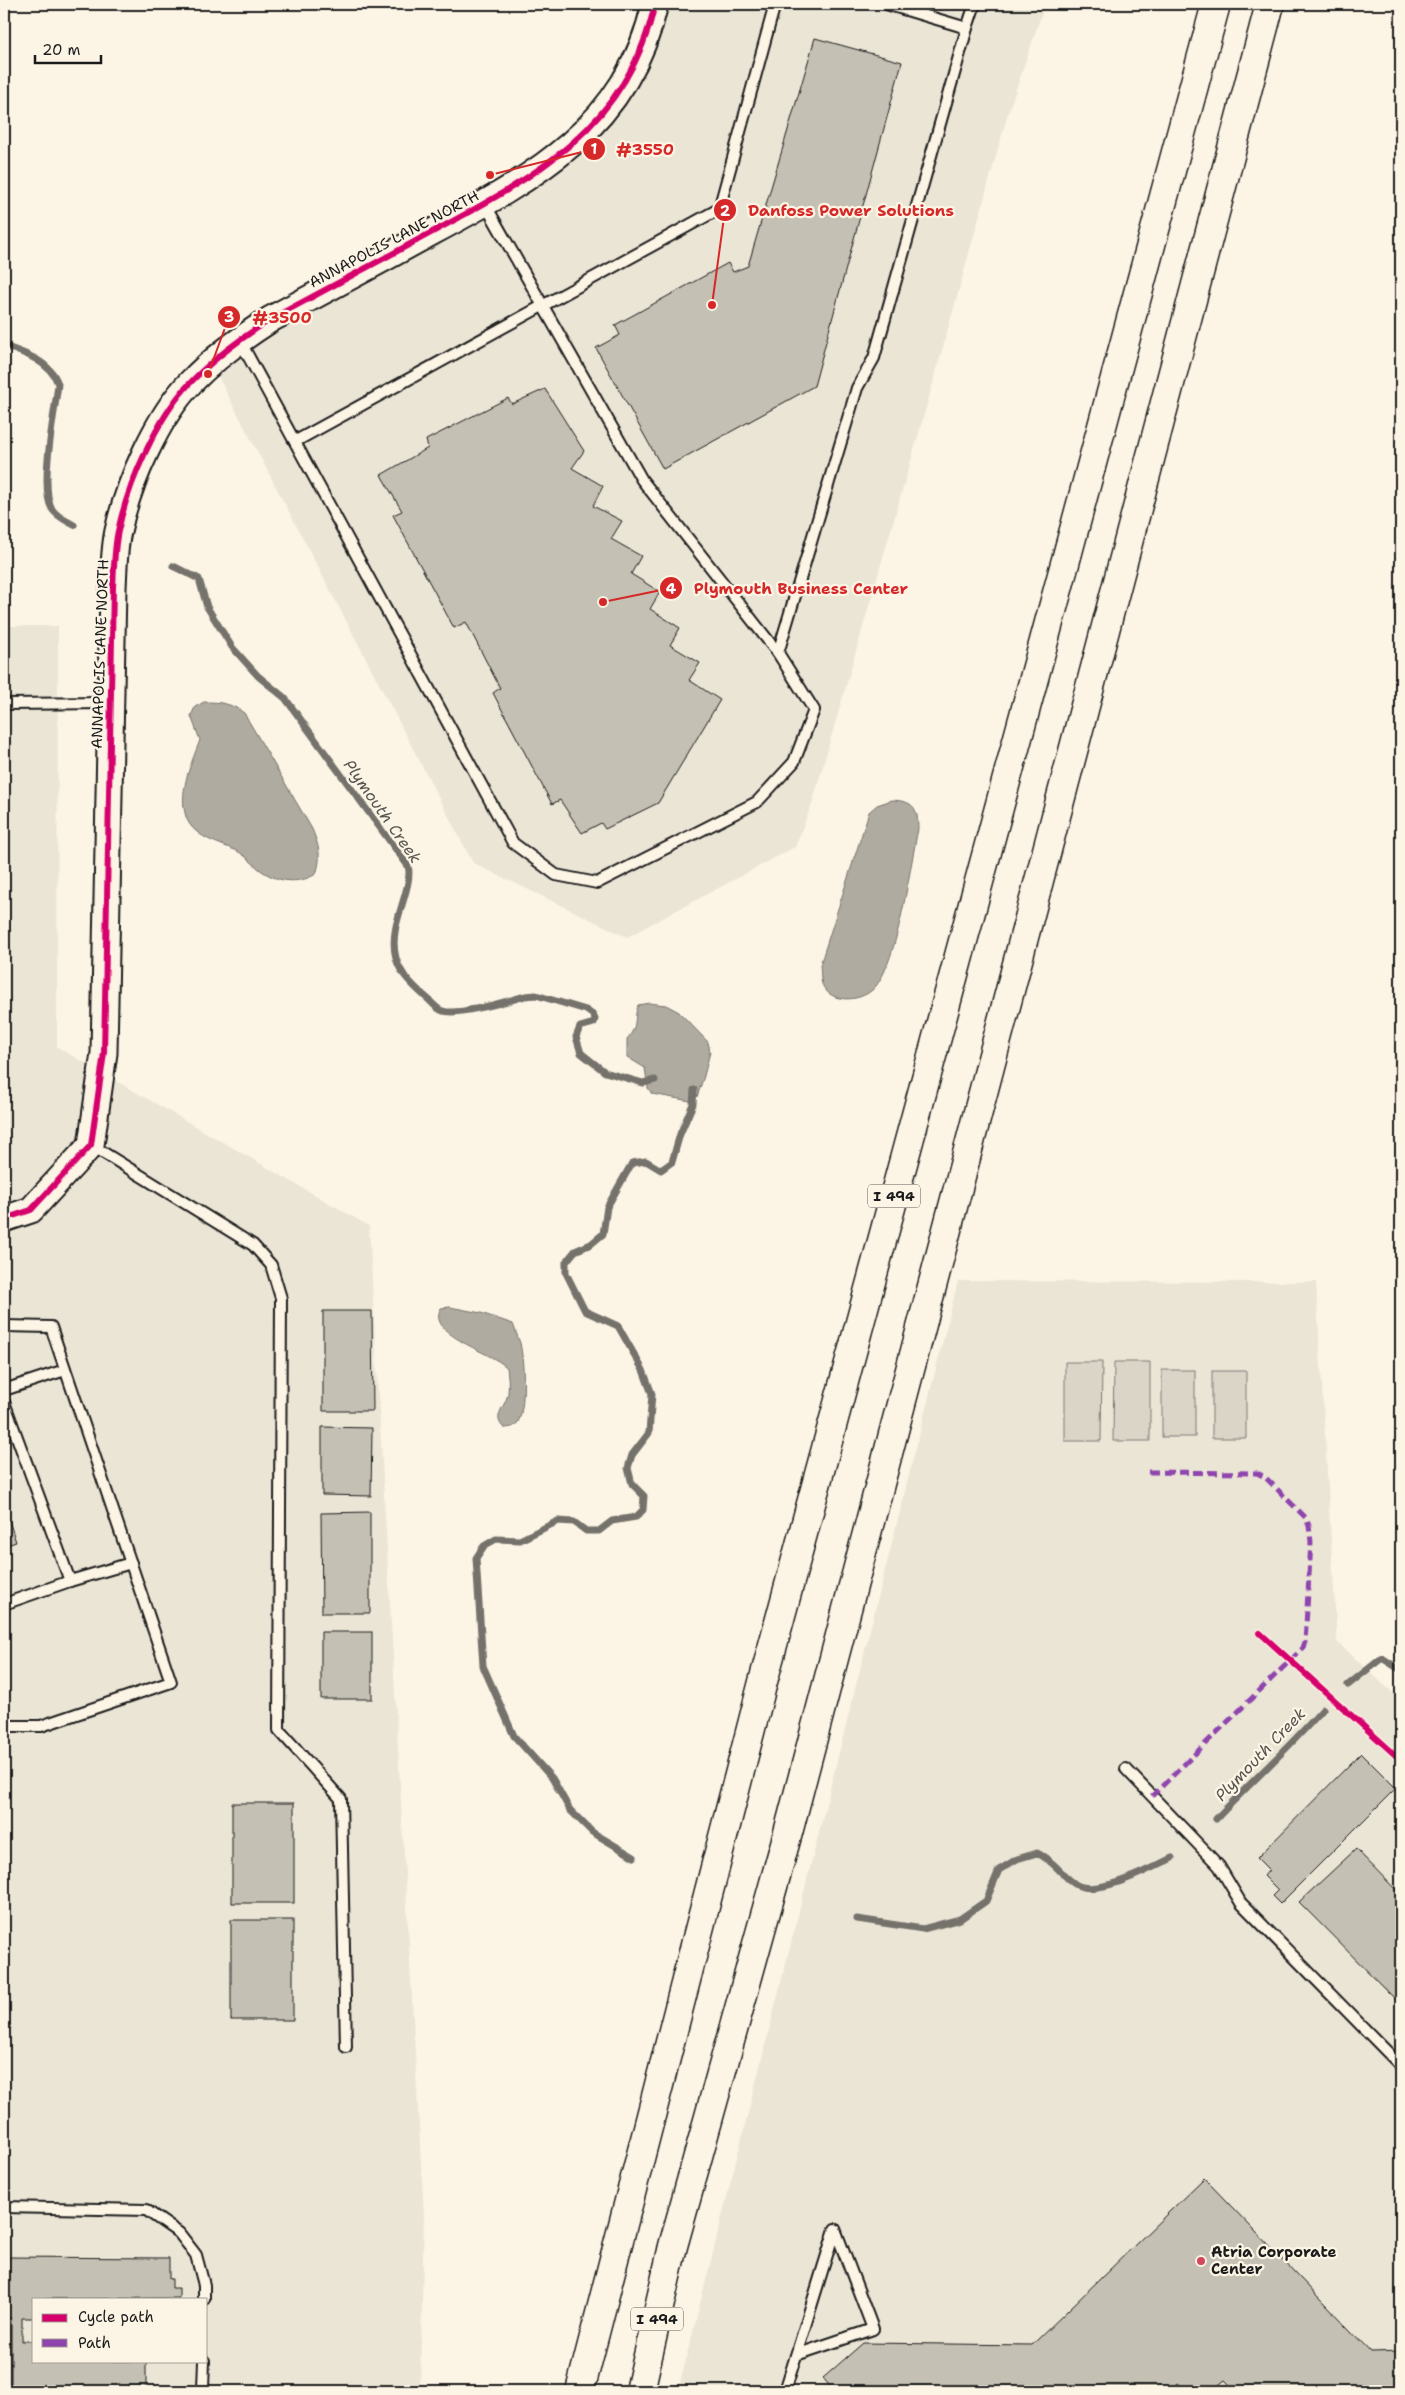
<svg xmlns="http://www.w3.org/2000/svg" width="1405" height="2395" viewBox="0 0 1405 2395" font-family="'Shantell Sans',sans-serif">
  <rect width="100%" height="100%" fill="#fcf5e5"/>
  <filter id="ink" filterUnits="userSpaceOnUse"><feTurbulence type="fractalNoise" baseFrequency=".02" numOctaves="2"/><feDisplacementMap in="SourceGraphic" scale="10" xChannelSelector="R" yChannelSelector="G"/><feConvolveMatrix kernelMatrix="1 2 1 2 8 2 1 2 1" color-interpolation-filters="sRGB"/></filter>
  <g filter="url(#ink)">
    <!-- built -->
    <g fill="#ebe5d6" fill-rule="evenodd">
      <polygon points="655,4 1045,4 1008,113 928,401 812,804 795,847 627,937 473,863 211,363 594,124"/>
      <path d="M 4,626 L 58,626 L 57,1047 L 369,1226 L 424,2215 L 420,2391 L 4,2391 ZM 34,2299 L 206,2299 L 206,2361 L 34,2361 Z"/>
      <polygon points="958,1281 1316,1282 1337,1642 1401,1700 1401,2391 678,2391"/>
    </g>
    <!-- green -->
    <g fill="#dbd5c8" stroke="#7c7872">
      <polygon points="1065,1362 1102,1362 1101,1441 1065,1441"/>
      <polygon points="1114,1362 1150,1362 1150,1441 1113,1441"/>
      <rect x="1162" y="1370" width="33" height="67"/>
      <rect x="1212" y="1371" width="34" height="67"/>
    </g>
    <!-- water -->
    <g fill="#b0aba1" stroke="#75726c">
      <path d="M 204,702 C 220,702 231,703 244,713 L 312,829 C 319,846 322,857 316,874 C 298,885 276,882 259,869 C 252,863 247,857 239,852 C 221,843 190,838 185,813 C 179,789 192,762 200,740 L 191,716 L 195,707 Z"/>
      <path d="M 892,800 C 914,801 918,808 918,829 C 910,867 898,959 876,986 C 864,1002 830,1005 822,984 C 820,978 821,970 820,965 L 869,812 L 877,805 Z"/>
      <path d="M 649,1003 L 666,1005 L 679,1012 L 708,1042 L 710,1052 L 704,1076 L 697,1097 L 690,1101 L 652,1094 L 648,1088 L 645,1068 L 627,1057 L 627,1039 C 639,1025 633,1019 638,1005 Z"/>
      <path d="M 450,1307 L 481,1313 L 513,1324 C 515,1330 518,1337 520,1343 C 524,1359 526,1408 518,1422 C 515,1427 510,1428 504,1428 C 491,1416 506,1407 508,1393 C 509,1384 508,1376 507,1368 C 493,1352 425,1335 441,1308 Z"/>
    </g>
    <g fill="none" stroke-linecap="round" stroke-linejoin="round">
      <!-- stream -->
      <g stroke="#75726c" stroke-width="7">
        <path d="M 4,346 C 25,353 51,362 58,384 C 55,412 39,487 52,509 C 57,517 67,521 74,525"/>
        <path d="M 173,566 L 199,579 L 207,607 L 232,647 L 258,676 L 285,698 L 408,866 C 413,881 397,914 395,932 C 390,965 406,980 428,999 C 432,1003 438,1010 443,1011 C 459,1016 508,1001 525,996 L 536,995 L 586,1010 L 593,1015 L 595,1019 L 594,1023 L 580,1027 L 576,1037 L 581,1053 L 605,1072 L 643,1083 L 655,1080"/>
        <polyline points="1348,1685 1382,1658 1401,1670"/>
        <path d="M 1216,1819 C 1251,1782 1289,1748 1323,1709"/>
        <polyline points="634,1857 592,1832 570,1810 552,1778 514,1736 483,1666 476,1558 484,1546 496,1539 520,1540 558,1521 574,1522 586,1531 599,1531 612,1521 636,1517 643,1510 644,1496 632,1484 628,1468 632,1455 649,1433 652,1394 643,1370 618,1326 585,1311 566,1273 566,1262 575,1251 591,1244 603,1234 607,1207 632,1163 646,1161 661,1170 672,1162 680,1134 693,1104 694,1090"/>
        <path d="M 857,1919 L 923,1929 L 960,1919 L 986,1901 L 999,1870 L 1017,1859 L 1037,1853 C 1056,1862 1060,1874 1075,1884 C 1098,1898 1151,1868 1172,1858"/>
      </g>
    </g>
    <!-- building -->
    <g fill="#c4c0b3" stroke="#1c1c1c">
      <polygon points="815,38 902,62 814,386 663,469 596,348 620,335 615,325 728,263 733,272 748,266"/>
      <polygon points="545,389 584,451 572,468 603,486 593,506 622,521 611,539 641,556 631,574 660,592 650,609 680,628 670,645 700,663 689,680 720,700 658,803 605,829 601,823 582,833 560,800 552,804 493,693 500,688 466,622 454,628 393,515 402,511 381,475 428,448 426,440 508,398 512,404"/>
      <polygon points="323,1311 372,1311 373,1411 323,1411"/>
      <polygon points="322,1427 372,1428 371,1496 322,1495"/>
      <polygon points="4,1505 16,1542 4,1546"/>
      <polygon points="370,1512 370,1613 322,1613 321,1513"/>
      <rect x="321" y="1632" width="51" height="67"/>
      <polygon points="1361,1753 1396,1788 1280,1904 1272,1896 1278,1890 1264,1876 1269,1870 1257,1858"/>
      <rect x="232" y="1803" width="62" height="100"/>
      <polygon points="1356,1849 1401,1895 1401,2005 1299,1902"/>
      <rect x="231" y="1920" width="62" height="100"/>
      <polygon points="1204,2178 1371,2352 1401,2351 1401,2391 1236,2391 1225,2380 1211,2391 1188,2391 1178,2383 1169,2391 834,2391 823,2378 863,2343 1032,2345"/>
      <polygon points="4,2257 169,2258 169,2279 172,2279 172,2288 179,2288 179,2298 34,2299 34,2318 22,2318 22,2341 34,2341 34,2361 146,2361 146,2391 11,2391 11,2318 4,2318"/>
    </g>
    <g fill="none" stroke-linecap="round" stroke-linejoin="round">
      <defs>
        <g id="service">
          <polyline points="886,4 967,28 975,4"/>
          <polyline points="485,204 642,480 778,653"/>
          <polyline points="240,341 513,843 556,875 597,883 757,802 794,762 814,710 778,653 857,388 874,358 967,28"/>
          <polyline points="296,441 719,209 775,4"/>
          <polyline points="4,704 110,703"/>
          <polyline points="91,1145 253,1245 271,1265 281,1298 279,1730 341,1799 346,2047"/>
          <polyline points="4,1326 51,1327 171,1682 41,1726 4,1726"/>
          <polyline points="4,1390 65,1370"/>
          <polyline points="4,1402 70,1581 131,1563"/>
          <polyline points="4,1604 70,1581"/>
          <polyline points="1126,1769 1219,1866 1241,1903 1401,2066"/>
          <polyline points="4,2207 146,2210 179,2233 196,2255 204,2285 204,2299"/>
          <polyline points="200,2391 203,2388 204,2361"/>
          <polyline points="785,2391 835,2229 873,2329 796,2355"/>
        </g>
        <path id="tertiary" d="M 4,1219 L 31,1210 L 91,1145 L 104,1053 L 113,588 C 114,569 114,549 118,531 C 128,484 157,417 191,382 C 215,357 243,337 271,319 C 323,291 374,264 425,236 C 529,180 627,130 655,4"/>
        <g id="motorway">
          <polyline points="580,2391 764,1678 1216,4"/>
          <polyline points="640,2391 673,2246 789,1829 1270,4"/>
        </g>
      </defs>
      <!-- service casing -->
      <use href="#service" stroke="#1c1c1c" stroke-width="14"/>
      <!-- tertiary casing -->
      <use href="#tertiary" stroke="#1c1c1c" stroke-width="29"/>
      <!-- motorway casing -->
      <use href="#motorway" stroke="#1c1c1c" stroke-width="31"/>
      <!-- service -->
      <use href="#service" stroke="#fcf5e5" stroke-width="10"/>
      <!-- tertiary -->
      <use href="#tertiary" stroke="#fcf5e5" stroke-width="25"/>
      <!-- motorway -->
      <use href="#motorway" stroke="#fcf5e5" stroke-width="28"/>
      <!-- quiet -->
      <polyline stroke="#8e44ad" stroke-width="5" stroke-dasharray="10 5" stroke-linecap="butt" points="1148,1472 1257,1473 1265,1477 1306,1518 1309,1526 1311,1542 1305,1642 1303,1648 1152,1796"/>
      <defs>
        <g id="cycleway">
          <path d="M 4,1219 L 31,1210 L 91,1145 L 104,1053 L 113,588 C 114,569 114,549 118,531 C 128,484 157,417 191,382 C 215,357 243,337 271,319 C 323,291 374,264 425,236 C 529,180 627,130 655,4"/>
          <polyline points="1260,1633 1401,1760"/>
        </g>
      </defs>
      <!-- cycleway casing -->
      <use href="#cycleway" stroke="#fcf5e5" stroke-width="9"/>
      <!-- cycleway -->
      <use href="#cycleway" stroke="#d6006c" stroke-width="6"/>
    </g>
  </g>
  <!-- markers -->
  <circle fill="#d1495b" stroke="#fcf5e5" stroke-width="2" cx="1201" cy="2261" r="5"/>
  <g text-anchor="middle" stroke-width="4.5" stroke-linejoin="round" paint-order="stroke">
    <!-- shield labels -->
    <g fill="#fcf5e5" stroke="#5f5d58" stroke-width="1">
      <rect x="868" y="1184.5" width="52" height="23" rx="4"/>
      <rect x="631" y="2307.5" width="52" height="23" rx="4"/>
    </g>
    <g font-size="14" font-weight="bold" fill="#1c1c1c">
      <text x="894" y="1201">I 494</text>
      <text x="657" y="2324">I 494</text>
    </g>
    <!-- street labels -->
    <g font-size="15" fill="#1c1c1c" stroke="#fcf5e5">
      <text transform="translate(394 239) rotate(-28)" y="5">ANNAPOLIS LANE NORTH</text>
      <text transform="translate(100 654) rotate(-88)" y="5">ANNAPOLIS LANE NORTH</text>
    </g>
    <!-- poi labels -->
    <g font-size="15" font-weight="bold" fill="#1c1c1c" stroke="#fcf5e5" text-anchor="start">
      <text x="1211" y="2257">Atria Corporate<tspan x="1211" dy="17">Center</tspan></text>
    </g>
    <!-- water labels -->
    <g font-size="16" font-style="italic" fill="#575551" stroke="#fcf5e5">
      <text transform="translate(383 811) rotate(55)" y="6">Plymouth Creek</text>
      <text transform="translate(1260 1754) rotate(-46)" y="6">Plymouth Creek</text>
    </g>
  </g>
  <!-- callouts -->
  <path fill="none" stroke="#d62828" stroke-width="2" d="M490 175L594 149M712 305L725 210M208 374L229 317M603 602L671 588"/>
  <g fill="#d62828" stroke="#fcf5e5" stroke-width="2">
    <circle cx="490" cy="175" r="5"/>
    <circle cx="712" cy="305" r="5"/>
    <circle cx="208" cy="374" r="5"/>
    <circle cx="603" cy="602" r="5"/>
    <circle cx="594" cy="149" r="12"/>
    <circle cx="725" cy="210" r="12"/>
    <circle cx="229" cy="317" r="12"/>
    <circle cx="671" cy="588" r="12"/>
  </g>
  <g font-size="15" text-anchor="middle" font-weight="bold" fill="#fff">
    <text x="594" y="154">1</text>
    <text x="725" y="216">2</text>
    <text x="229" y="322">3</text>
    <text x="671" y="594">4</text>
  </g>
  <g font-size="16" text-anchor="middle" font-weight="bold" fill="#d62828" stroke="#fcf5e5" stroke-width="4.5" stroke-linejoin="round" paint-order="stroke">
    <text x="645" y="155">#3550</text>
    <text x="851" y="216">Danfoss Power Solutions</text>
    <text x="282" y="323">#3500</text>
    <text x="801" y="594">Plymouth Business Center</text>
  </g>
  <!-- margin -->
  <rect width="1405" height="2395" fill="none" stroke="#fcf5e5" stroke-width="20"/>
  <rect x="10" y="10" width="1385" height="2375" fill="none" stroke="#1c1c1c" stroke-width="2" filter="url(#ink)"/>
  <!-- legend -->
  <rect x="32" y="2298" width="175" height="65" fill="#fcf5e5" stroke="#a29e95"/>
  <rect x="42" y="2314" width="25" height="8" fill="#d6006c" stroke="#a29e95"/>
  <text x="78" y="2322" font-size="15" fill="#1c1c1c">Cycle path</text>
  <rect x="42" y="2339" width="25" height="8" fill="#8e44ad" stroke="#a29e95"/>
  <text x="78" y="2348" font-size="15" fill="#1c1c1c">Path</text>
  <!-- scale -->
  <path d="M35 55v8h66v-8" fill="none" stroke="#1c1c1c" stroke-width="2.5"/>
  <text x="42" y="55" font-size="15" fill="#1c1c1c" stroke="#fcf5e5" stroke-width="4" paint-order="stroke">20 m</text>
</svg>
